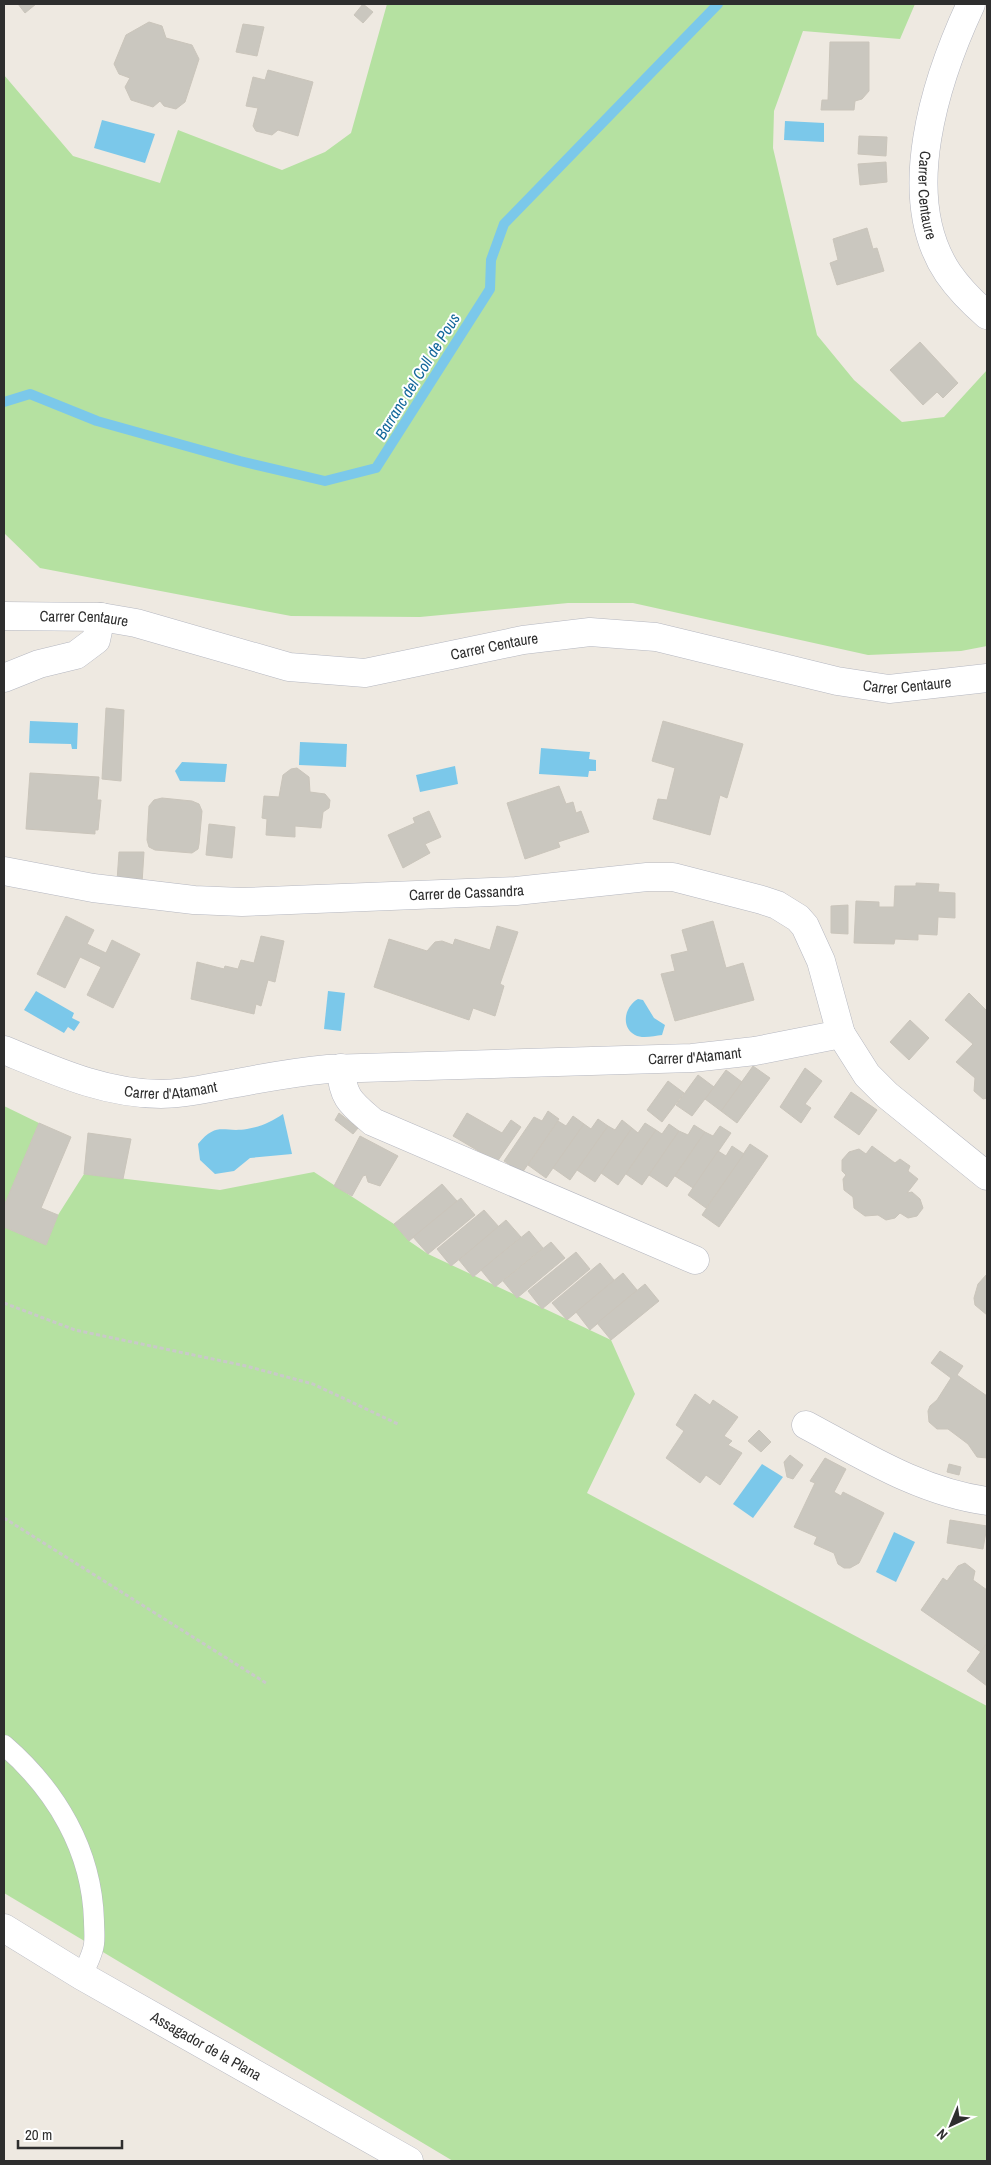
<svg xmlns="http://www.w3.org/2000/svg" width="991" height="2165" viewBox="0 0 991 2165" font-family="'Archivo Narrow',sans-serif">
  <rect width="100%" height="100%" fill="#eee9e1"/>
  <!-- green -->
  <g fill="#b5e1a1">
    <polygon points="387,4 915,4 900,39 803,31 774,111 773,148 817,335 854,380 902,422 944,417 987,370 987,646 961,651 868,655 633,603 568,603 420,617 291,616 40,568 4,533 4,75 73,156 160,183 178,130 282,170 325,152 351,133"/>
    <polygon points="4,1106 39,1123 4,1206"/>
    <polygon points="314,1172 394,1224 409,1241 428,1254 611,1340 635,1394 587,1493 987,1706 987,2161 453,2161 4,1893 4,1227 46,1245 58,1215 84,1174 220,1190"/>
  </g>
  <!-- water -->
  <g fill="#7bc8ea">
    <polygon points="102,120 155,134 145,163 94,148"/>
    <polygon points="785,121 824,123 824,142 784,140"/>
    <polygon points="30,721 78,723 77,749 72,749 71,744 29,743"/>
    <polygon points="300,742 347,744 346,767 299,765"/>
    <polygon points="541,748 590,752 589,759 596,760 596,771 589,771 588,777 539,774"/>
    <polygon points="182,762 227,764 225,782 180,781 175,771"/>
    <polygon points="455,766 458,784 420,792 416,775"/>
    <polygon points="36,991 74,1013 72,1018 80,1022 74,1031 68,1027 64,1033 24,1010"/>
    <polygon points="328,991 345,993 341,1031 324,1029"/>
    <path d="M 638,999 L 643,1000 L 654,1018 L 665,1025 L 662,1035 C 654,1036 642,1039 635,1035 C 620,1027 625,1006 638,999 Z"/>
    <path d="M 283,1114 L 292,1154 L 250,1158 L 234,1171 L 215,1174 L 200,1160 L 198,1144 C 217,1121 223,1133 247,1129 C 261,1127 272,1121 283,1114 Z"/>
    <polygon points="762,1464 783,1477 753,1518 733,1504"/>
    <polygon points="894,1532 915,1542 896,1582 876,1572"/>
  </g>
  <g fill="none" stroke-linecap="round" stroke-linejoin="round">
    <!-- stream -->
    <polyline stroke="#7bc8ea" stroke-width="10" points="4,402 30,394 97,421 240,461 325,481 376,468 490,289 491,260 504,224 718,4"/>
  </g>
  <!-- building -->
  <g fill="#cac7bf" stroke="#cac5bb">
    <polygon points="18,4 36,4 25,13"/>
    <polygon points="363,4 373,12 363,23 354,15"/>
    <polygon points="149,22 162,26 166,38 192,45 199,59 185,102 176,109 164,106 160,101 153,107 131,100 125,87 130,78 119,74 114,64 126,35"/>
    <polygon points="243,24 264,27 257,56 236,52"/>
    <polygon points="830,42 869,42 869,91 862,99 855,101 854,110 821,110 822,100 828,100"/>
    <polygon points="268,70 313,82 298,136 278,130 272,135 256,131 253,126 258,108 246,106 253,77 265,80"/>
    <polygon points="859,136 887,137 886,156 858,154"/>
    <polygon points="886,162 887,182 860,185 858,164"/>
    <polygon points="867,228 873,249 877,248 884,271 837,285 830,263 838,260 833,239"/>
    <polygon points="920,342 958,383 943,398 937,392 923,405 890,370"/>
    <polygon points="106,708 124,710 121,781 102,779"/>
    <polygon points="663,721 743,744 727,798 720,795 710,835 653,819 658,799 667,800 675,768 652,761"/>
    <polygon points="297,768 309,777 310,792 325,794 330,800 329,808 323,812 321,828 295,826 295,837 266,835 267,819 262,818 264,796 279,797 283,775 291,769"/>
    <polygon points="30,773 99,777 97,800 101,800 98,830 95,830 95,834 26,829"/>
    <polygon points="559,786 566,804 573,802 576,813 581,811 589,832 558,842 560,847 525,859 507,803"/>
    <polygon points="162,798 192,801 199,804 202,811 199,844 198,849 192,853 155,850 149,847 147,840 149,806 154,800"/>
    <polygon points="429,811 441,837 425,844 430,853 403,868 388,835 415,823 413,818"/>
    <polygon points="209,824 235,827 232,858 206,855"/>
    <polygon points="119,852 144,852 142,883 117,881"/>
    <polygon points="916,883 939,884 938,892 955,893 955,918 938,917 937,935 918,934 918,940 895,939 894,944 854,943 856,901 879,902 879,907 894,907 895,886 916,886"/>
    <polygon points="848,905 848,934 831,933 831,906"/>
    <polygon points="66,916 94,930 87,944 106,953 112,940 140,954 113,1008 87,995 101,967 80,957 65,988 37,974"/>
    <polygon points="713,921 726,968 743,963 754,1000 675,1021 661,974 675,971 671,955 688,951 682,930"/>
    <polygon points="497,926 518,932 500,984 504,986 495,1016 473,1008 469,1020 374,987 389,939 427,951 435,942 442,941 453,945 455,939 490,950"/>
    <polygon points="261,936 284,941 275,982 268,980 261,1006 256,1004 254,1014 191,999 197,962 224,969 225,966 238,969 241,960 254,963"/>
    <polygon points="969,993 987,1011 987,1098 983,1099 974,1091 975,1078 956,1062 973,1044 945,1020"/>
    <polygon points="910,1020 929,1038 909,1060 890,1042"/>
    <polygon points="753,1066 770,1078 737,1123 721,1111"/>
    <polygon points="805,1068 822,1081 805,1104 811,1108 801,1123 780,1107"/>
    <polygon points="726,1070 742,1082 721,1111 705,1099"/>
    <polygon points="698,1075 714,1087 692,1116 676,1105"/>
    <polygon points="668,1081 684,1093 662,1122 647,1110"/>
    <polygon points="851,1092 877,1110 859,1135 834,1117"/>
    <polygon points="548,1111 559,1119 522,1173 504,1161 534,1117 542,1121"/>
    <polygon points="339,1113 358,1128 353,1134 335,1120"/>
    <polygon points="467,1113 502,1133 511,1120 521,1127 497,1162 453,1136"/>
    <polygon points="573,1116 584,1124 546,1178 528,1165 558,1121 566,1126"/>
    <polygon points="598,1119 608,1126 570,1180 553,1168 584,1124 591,1129"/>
    <polygon points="622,1120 632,1128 595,1182 577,1170 608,1126 615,1130"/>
    <polygon points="39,1123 71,1137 41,1208 58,1215 46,1245 4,1227 4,1206"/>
    <polygon points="645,1123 656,1130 618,1185 601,1173 632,1128 638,1133"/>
    <polygon points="669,1124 679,1131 642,1185 626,1174 656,1130 662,1134"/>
    <polygon points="694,1125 705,1132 667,1187 649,1175 679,1131 688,1135"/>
    <polygon points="720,1126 731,1133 693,1188 675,1176 705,1132 713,1136"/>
    <polygon points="88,1133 131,1139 123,1179 84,1174"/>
    <polygon points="360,1136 398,1156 380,1186 368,1182 366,1175 363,1176 352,1196 334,1186"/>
    <polygon points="750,1144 768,1156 719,1227 702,1215"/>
    <polygon points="732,1146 744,1154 706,1208 688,1195 718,1151 726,1156"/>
    <polygon points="872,1146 895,1163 900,1159 910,1166 908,1171 918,1179 907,1193 912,1192 920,1199 923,1208 917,1216 908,1218 900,1213 895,1218 886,1220 878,1215 865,1216 854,1208 853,1197 844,1190 843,1179 846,1175 842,1171 842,1160 849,1152 859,1149 866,1154"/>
    <polygon points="442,1184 457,1201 409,1241 394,1224"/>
    <polygon points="461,1198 475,1215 428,1254 413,1237"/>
    <polygon points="484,1210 499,1227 451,1266 437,1249"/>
    <polygon points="506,1220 521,1237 473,1277 459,1260"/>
    <polygon points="529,1231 543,1248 495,1287 481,1270"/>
    <polygon points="551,1242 565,1258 517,1298 503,1281"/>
    <polygon points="576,1252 590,1269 542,1309 528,1291"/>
    <polygon points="600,1263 614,1280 567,1320 552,1303"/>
    <polygon points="623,1273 637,1290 590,1330 576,1312"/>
    <polygon points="987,1274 987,1315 975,1305 974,1298 978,1284"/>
    <polygon points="645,1284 659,1301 611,1340 597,1323"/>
    <polygon points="940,1351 963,1366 957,1375 987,1396 987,1458 977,1457 968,1444 948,1429 937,1429 929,1422 928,1411 930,1406 937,1400 951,1378 931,1363"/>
    <polygon points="695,1394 710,1405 713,1400 738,1417 724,1436 732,1441 728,1445 742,1453 720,1485 706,1475 700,1483 666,1458 684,1431 676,1425"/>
    <polygon points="759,1430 771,1442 761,1452 748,1441"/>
    <polygon points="790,1455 803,1465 793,1479 787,1477 784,1462"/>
    <polygon points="825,1458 846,1469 834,1492 841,1496 843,1492 884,1513 859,1563 850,1568 844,1568 838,1564 834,1553 814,1544 817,1537 794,1527 815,1483 810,1481"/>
    <polygon points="949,1464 961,1467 959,1475 947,1472"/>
    <polygon points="950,1520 987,1526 983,1549 947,1543"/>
    <polygon points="965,1563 975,1571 973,1580 987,1590 987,1643 981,1652 921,1610 943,1578 947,1581 958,1566"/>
    <polygon points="987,1643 987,1686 967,1671"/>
  </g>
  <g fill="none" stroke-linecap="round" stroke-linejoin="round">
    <defs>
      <path id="lane" d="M 4,1745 C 56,1790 92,1850 94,1921 C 94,1928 95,1936 94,1944 C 93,1954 86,1966 82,1976"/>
      <g id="street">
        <path id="s1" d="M 971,4 C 936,79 897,197 948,273 C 959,289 973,303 987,315"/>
        <path id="s2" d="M 4,616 L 101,617 L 136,623 L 289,667 L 365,673 L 523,640 L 590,632 L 656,637 L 837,681 L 889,689 L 987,678"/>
        <polyline points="4,678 39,664 76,655 96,640 101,617"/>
        <path id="s3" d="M 4,871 L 93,888 L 194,900 L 242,902 L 516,891 L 647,877 L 673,877 L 762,900 L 777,905 L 798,918 L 805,926 L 821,961 L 841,1034"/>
        <path id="s4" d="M 4,1050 C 55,1071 105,1094 161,1094 C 187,1094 212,1087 237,1083 C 268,1077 297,1072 328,1069 L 692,1058 L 755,1051 L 841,1034 L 867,1075 L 887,1095 L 987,1176"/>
        <path d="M 341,1068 C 342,1098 352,1104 373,1122 L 695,1260"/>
        <path d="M 806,1425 C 864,1456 921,1492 987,1501"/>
        <path id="s5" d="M 4,1928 L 82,1976 L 409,2161"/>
      </g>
    </defs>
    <!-- lane casing -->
    <use href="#lane" stroke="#b5b7c0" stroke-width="21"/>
    <!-- street casing -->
    <use href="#street" stroke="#b5b7c0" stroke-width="29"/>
    <!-- path -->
    <g stroke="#c9c9c9" stroke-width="3" stroke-dasharray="4 2.5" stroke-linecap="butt">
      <polyline points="4,1303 75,1330 246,1366 313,1384 398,1424"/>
      <polyline points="4,1518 266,1683"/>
    </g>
    <!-- lane -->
    <use href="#lane" stroke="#fff" stroke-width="20"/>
    <!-- street -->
    <use href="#street" stroke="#fff" stroke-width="28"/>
  </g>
  <g text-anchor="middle" stroke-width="4" stroke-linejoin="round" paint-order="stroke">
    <!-- street labels -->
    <g font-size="15" fill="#2e2e2e" stroke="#fff">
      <text dy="5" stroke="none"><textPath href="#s1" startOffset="199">Carrer Centaure</textPath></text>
      <text dy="5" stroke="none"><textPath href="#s2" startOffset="80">Carrer Centaure</textPath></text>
      <text dy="5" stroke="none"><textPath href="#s2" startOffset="500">Carrer Centaure</textPath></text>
      <text dy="5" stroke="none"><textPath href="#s2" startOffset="920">Carrer Centaure</textPath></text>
      <text dy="5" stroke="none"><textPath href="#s3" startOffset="465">Carrer de Cassandra</textPath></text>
      <text dy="5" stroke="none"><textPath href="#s4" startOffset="700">Carrer d'Atamant</textPath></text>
      <text dy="5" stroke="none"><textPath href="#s4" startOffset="174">Carrer d'Atamant</textPath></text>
      <text dy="5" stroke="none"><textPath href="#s5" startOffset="234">Assagador de la Plana</textPath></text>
    </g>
    <!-- water labels -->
    <g font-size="16" font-style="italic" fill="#14689b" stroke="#fff">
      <text transform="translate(417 376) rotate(-58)" y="6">Barranc del Coll de Pous</text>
    </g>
  </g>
  <!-- border -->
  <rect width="991" height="2165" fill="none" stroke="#2e2e2e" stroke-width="10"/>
  <!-- north arrow -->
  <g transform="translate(951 2125) rotate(224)" stroke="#ffffff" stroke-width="4" paint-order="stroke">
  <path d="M0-4L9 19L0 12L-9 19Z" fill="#2e2e2e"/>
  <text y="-8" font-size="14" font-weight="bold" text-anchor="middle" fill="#2e2e2e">N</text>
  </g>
  <!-- scale -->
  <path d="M18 2140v8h104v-8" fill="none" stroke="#2e2e2e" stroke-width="2.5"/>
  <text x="25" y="2140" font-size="15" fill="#2e2e2e" stroke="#ffffff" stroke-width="4" paint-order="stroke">20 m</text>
</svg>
